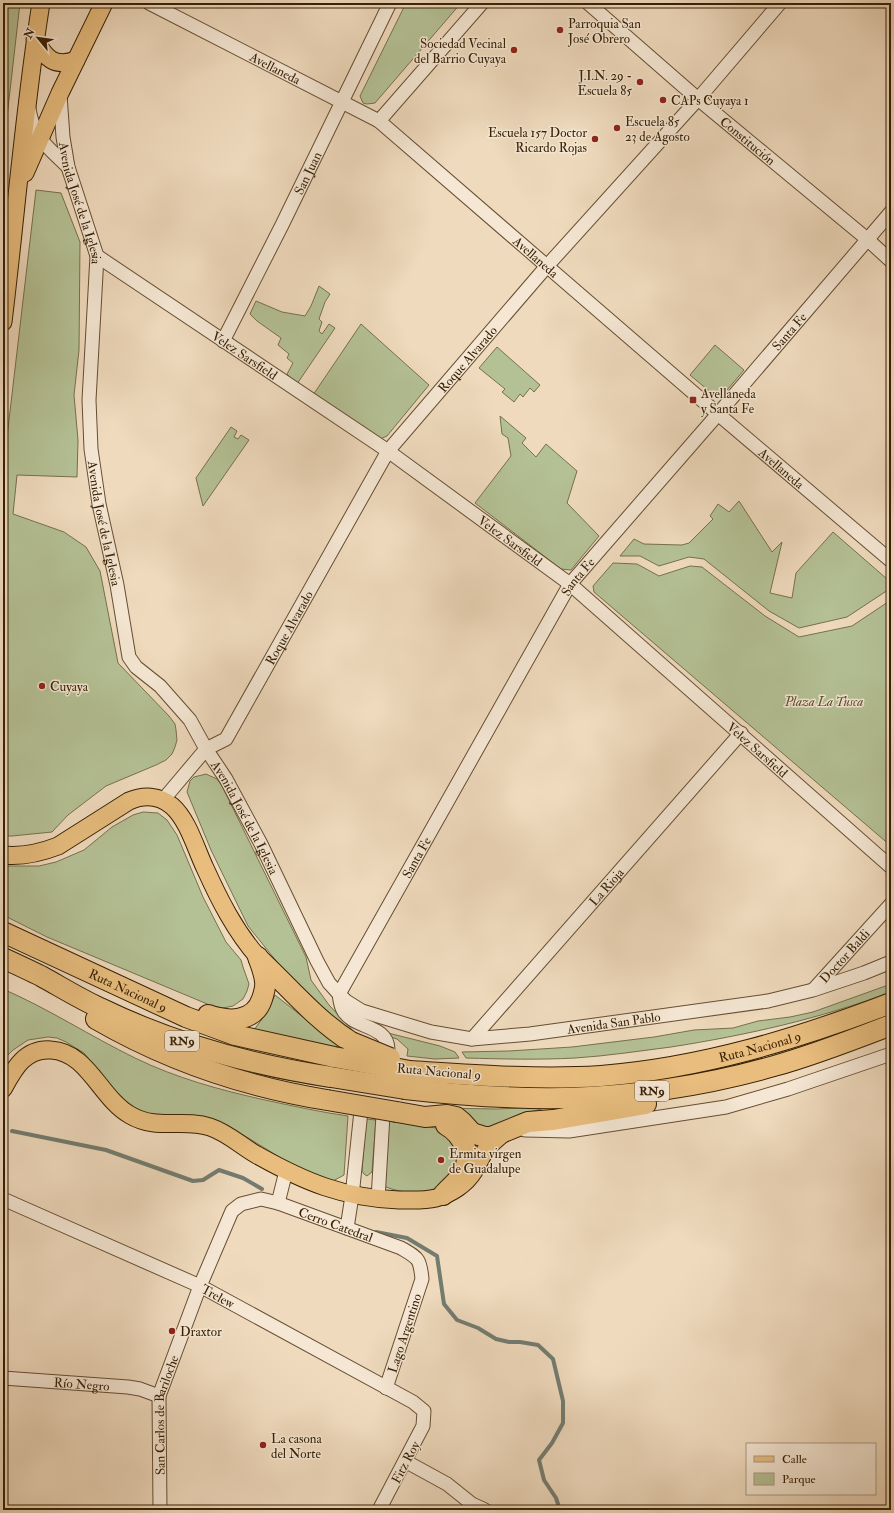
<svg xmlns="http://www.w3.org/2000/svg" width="894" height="1513" viewBox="0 0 894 1513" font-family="'IM FELL Double Pica',serif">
  <rect width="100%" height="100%" fill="#efdabd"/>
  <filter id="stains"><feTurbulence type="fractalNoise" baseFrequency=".005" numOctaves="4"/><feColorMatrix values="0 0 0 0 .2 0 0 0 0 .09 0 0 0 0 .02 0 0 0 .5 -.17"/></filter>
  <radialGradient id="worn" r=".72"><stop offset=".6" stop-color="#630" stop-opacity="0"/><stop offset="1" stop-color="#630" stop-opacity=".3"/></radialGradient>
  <!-- green -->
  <g fill="#b4c195" stroke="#76704c">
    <polygon points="3,3 20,3 3,152"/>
    <polygon points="406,3 461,3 375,103 367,104 363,103 360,96"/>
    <polygon points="36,190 61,193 80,242 79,350 74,395 78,440 77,477 17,475 13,514 64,532 86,547 100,571 118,663 169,716 175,724 176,730 177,740 175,747 172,754 166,760 156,765 106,786 68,815 52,832 12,836 3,836 3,471"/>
    <polygon points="319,286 330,294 325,302 319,319 322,322 319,331 322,334 329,324 335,328 297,384 287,374 293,363 287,358 289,354 278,345 281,338 257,321 250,314 256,301 282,312 305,316 311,306"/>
    <polygon points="361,324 429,385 387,436 378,440 313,395"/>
    <polygon points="715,345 744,370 722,396 715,396 690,375"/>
    <polygon points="497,347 540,385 534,392 530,388 523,397 520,394 514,402 502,392 505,389 479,368"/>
    <polygon points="500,416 526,438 522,443 536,457 546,444 577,471 567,503 599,536 571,570 561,569 475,503 511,456 508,438 502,434"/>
    <polygon points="231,427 237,431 234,437 238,439 241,435 249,440 203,506 196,478"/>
    <polygon points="739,501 772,552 782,542 770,593 792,598 796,573 833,532 887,579 891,578 891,588 847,617 799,628 769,611 704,559 689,557 659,566 640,556 620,556 634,539 644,544 682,545 689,543 713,519 710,516 718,504 729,512"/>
    <polygon points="613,563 637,564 659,576 690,566 702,567 765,616 799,637 852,626 891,600 891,846 594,592 593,586"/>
    <polygon points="206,774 217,779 222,786 306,957 311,980 329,1005 357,1035 333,1018 294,983 248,926 211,850 187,792 190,781 194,777"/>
    <polygon points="143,812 158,813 167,820 177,835 203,897 226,942 241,960 243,967 249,984 247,991 243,999 233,1006 223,1008 212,1006 47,937 3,915 3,866 39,866 56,862 84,850 112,827 133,815"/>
    <path d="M 891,984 L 891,992 C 819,1019 747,1035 671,1047 C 639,1051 607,1056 575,1058 C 539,1060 502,1059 466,1058 L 462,1052 L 509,1051 L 572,1047 L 654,1037 L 694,1030 L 733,1028 L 758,1021 L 790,1017 L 813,1012 Z"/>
    <path d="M 3,989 C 49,1009 90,1036 135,1058 C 176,1078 220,1090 265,1100 C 293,1106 320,1112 348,1116 L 344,1175 L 333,1181 L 327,1180 L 294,1166 L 227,1125 L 142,1114 L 123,1101 L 84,1053 L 66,1042 L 57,1038 L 48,1037 L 28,1040 L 13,1050 L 3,1060 Z"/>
    <polygon points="275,995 345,1050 254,1030 267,1012"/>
    <polygon points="388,1033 440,1046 455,1052 459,1058 435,1059 407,1056 408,1049 397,1039 387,1036"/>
    <polygon points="549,1107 526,1113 487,1129 443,1108 496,1109"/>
    <polygon points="366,1119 376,1120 372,1172 367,1176 364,1174 362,1171"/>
    <path d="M 389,1121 L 443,1129 L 451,1133 L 461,1164 C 455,1170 442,1187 436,1189 C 423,1196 398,1192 386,1187 L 384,1180 Z"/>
  </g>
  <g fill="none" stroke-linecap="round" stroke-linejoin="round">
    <!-- stream -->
    <g stroke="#737c70" stroke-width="4">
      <polyline points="12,1131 106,1150 193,1181 203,1180 219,1170 243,1178 262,1189"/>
      <polyline points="376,1232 407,1238 437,1256 444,1304 457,1320 478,1328 496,1339 509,1342 520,1342 538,1345 553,1359 563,1401 563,1423 552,1443 539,1460 544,1480 556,1498 560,1510"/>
    </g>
    <defs>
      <g id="minor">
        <path id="s1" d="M 149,3 L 379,121 L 718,414 L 890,560 L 891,559"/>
        <path id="s2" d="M 588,3 L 698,99 L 867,239 L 891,261"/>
        <path id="s3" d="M 60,95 L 63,137 L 68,167 L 97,256 L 89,400 L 91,449 L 99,504 L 117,585 L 129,657 L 136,667 L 160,686 L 190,720 L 206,749 L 226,779 L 261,844 L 317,961 L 329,983 L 339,994 L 346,1001 L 362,1011 L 431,1032 L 472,1039 L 530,1034 L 768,1001 L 813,990 L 864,973 L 891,962"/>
        <path d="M 29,109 C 34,139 48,147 68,167"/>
        <polyline points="379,121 482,3"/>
        <path id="s4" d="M 97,256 L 388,451 L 570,584 L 891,867"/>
        <path id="s5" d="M 223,341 L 282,225 L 390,3"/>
        <path id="s6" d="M 163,800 L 206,749 L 226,739 L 388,451 L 547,266 L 698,99 L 780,3"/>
        <path id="s7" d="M 814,989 L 891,904"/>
        <path id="s8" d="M 339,994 L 570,584 L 718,414 L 891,212"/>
        <path d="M 339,994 C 340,999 340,1005 343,1010 C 353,1029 387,1024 388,1049"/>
        <path id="s9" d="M 472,1039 L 741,733"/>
        <polyline points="525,1130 569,1131 726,1107 788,1089 891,1054"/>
        <path id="s10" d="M 3,1199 L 200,1286 L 413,1402 L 424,1411 L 423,1426 L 379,1510"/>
        <polyline points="378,1199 383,1115"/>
        <polyline points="278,1203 286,1171"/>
        <polyline points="347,1228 352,1196 361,1111"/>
        <path id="s11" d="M 3,1378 L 128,1387 L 140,1389 L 159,1396"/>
        <polyline points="405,1461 447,1484 472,1504 485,1510"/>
        <path id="s12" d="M 160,1510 L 159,1396 L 200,1286 L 232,1211 L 241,1204 L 261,1199 L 278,1203 L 401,1248 C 418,1258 420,1258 422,1279 L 386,1388"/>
      </g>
      <g id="major">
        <path d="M 35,39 C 45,58 54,68 76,60"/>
        <polyline points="25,173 60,93 104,3"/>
        <path d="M 3,322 C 16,216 24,109 41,3"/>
        <path d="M 3,855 C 22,857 40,853 58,846 L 129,801 C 143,795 159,795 172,806 C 188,820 196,849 205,868 C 219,899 235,931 258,957"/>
        <path d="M 3,1089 C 14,1069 25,1048 51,1050 C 88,1052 100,1098 130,1115 C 157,1131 183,1118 210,1127 C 228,1133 241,1146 257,1155 C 305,1182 343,1198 399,1200 C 411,1200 424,1201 436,1198 C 451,1194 466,1184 474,1171 C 479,1163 482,1154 488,1147 C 494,1141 500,1136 506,1131"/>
      </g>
      <g id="highway">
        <path id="s13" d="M 3,932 L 186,1017 L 235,1035 L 334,1057"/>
        <path d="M 3,958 C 16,964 29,970 41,976 C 61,987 80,999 100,1008 C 172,1043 252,1065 331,1077"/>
        <path d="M 259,959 C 289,987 316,1020 351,1042"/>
        <path d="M 208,1015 C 228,1022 254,1023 262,999 C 264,993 266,987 265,981 C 264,972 261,965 258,957"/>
        <path d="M 96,1019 C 167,1060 246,1087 327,1100"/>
        <path id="s14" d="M 410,1071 C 473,1075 537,1080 601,1076 C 702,1068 797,1039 891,1003"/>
        <path d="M 405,1089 C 458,1095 512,1099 565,1098 C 635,1096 707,1085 774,1066 C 814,1055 852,1040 891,1025"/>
        <polyline points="397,1112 425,1117 447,1115 456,1117 462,1122 472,1133 485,1137 491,1137 528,1122 553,1120 646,1104"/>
        <path d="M 443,1195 C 449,1188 457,1182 462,1174 C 474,1156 462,1134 446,1125"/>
      </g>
    </defs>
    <!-- minor casing -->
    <use href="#minor" stroke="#654e32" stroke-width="15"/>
    <!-- major casing -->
    <use href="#major" stroke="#372004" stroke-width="19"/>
    <!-- highway casing -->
    <use href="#highway" stroke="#372004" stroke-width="22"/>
    <!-- minor -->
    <use href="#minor" stroke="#f5e7d4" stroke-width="13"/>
    <!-- major -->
    <use href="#major" stroke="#e8bd7e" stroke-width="17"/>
    <!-- highway -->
    <use href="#highway" stroke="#e8bd7e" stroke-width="20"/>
    <defs>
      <g id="highway-bridge">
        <polyline points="351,1042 390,1058"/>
        <polyline points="334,1057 410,1071"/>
        <polyline points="331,1077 405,1089"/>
        <polyline points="327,1100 397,1112"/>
      </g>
    </defs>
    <!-- highway-bridge casing -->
    <use href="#highway-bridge" stroke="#372004" stroke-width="22" stroke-linecap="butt"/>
    <!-- highway-bridge -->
    <use href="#highway-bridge" stroke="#e8bd7e" stroke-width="20"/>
  </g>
  <!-- markers -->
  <g fill="#8f2418" stroke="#f5e7d4" stroke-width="1.5">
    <circle cx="560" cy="30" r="4"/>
    <circle cx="514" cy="50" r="4"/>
    <circle cx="640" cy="82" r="4"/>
    <circle cx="663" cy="100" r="4"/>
    <circle cx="617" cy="128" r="4"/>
    <circle cx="595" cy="139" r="4"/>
    <rect x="689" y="396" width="8" height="8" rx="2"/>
    <circle cx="42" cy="686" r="4"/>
    <circle cx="441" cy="1160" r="4"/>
    <circle cx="172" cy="1331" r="4"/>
    <circle cx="263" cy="1445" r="4"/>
  </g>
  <g text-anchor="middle" stroke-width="3" stroke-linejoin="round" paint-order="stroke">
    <!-- shield labels -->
    <g fill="#f5e7d4" stroke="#705c42" stroke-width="1">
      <rect x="165" y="1031" width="34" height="20" rx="3"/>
      <rect x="635" y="1081" width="34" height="20" rx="3"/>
    </g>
    <g font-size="12" font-weight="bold" fill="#372004">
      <text x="182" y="1045">RN9</text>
      <text x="652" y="1095">RN9</text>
    </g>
    <!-- poi labels -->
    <g font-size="13" fill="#372004" stroke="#f5e7d4" text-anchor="start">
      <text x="568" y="28">Parroquia San<tspan x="568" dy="15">José Obrero</tspan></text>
      <text x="506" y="48" text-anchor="end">Sociedad Vecinal<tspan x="506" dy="15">del Barrio Cuyaya</tspan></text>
      <text x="632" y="80" text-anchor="end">J.I.N. 29 -<tspan x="632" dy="15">Escuela 85</tspan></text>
      <text x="671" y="105">CAPs Cuyaya 1</text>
      <text x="625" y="126">Escuela 85<tspan x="625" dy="15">23 de Agosto</tspan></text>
      <text x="587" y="137" text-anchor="end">Escuela 157 Doctor<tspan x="587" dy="15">Ricardo Rojas</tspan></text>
      <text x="701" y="398">Avellaneda<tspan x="701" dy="15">y Santa Fe</tspan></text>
      <text x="50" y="691">Cuyaya</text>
      <text x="449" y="1158">Ermita virgen<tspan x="449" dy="15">de Guadalupe</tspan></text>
      <text x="180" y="1336">Draxtor</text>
      <text x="271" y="1443">La casona<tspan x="271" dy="15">del Norte</tspan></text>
    </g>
    <!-- street labels -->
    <g font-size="13" fill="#372004" stroke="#f5e7d4">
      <text dy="5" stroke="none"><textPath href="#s1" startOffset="142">Avellaneda</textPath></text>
      <text dy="5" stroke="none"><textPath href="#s2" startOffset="211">Constitución</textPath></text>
      <text dy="5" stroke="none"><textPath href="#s5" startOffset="188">San Juan</textPath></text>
      <text dy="5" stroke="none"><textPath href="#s3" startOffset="111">Avenida José de la Iglesia</textPath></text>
      <text dy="5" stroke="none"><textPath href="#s1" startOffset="466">Avellaneda</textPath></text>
      <text dy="5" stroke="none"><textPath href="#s8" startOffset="805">Santa Fe</textPath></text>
      <text dy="5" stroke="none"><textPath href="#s4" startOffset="178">Velez Sarsfield</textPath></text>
      <text dy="5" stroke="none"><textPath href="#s6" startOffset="541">Roque Alvarado</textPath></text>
      <text dy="5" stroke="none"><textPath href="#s1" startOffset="790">Avellaneda</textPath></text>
      <text dy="5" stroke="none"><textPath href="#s3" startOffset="435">Avenida José de la Iglesia</textPath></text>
      <text dy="5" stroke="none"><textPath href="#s4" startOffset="502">Velez Sarsfield</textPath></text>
      <text dy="5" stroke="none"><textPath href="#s8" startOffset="481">Santa Fe</textPath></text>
      <text dy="5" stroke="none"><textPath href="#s6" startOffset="217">Roque Alvarado</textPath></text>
      <text dy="5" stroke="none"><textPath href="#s4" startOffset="826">Velez Sarsfield</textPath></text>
      <text dy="5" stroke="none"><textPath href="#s3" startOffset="771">Avenida José de la Iglesia</textPath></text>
      <text dy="5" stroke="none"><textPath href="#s8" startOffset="157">Santa Fe</textPath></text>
      <text dy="5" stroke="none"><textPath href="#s9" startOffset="203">La Rioja</textPath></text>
      <text dy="5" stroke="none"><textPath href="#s7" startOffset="45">Doctor Baldi</textPath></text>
      <text dy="5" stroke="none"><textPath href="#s13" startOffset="138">Ruta Nacional 9</textPath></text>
      <text dy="5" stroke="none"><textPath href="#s3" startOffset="1257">Avenida San Pablo</textPath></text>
      <text dy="5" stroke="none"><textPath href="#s14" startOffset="353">Ruta Nacional 9</textPath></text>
      <text transform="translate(439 1071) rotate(5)" y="5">Ruta Nacional 9</text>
      <text dy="5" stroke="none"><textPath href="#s12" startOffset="424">Cerro Catedral</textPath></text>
      <text dy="5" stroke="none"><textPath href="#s10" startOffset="236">Trelew</textPath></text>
      <text transform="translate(404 1333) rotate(-72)" y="5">Lago Argentino</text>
      <text dy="5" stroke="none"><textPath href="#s11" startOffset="79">Río Negro</textPath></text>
      <text dy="5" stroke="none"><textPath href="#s12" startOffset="96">San Carlos de Bariloche</textPath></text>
      <text transform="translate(405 1462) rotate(-62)" y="5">Fitz Roy</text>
    </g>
    <!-- park labels -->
    <g font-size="13" font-style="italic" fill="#5c5030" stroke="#f5e7d4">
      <text x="824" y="706">Plaza La Tusca</text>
    </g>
  </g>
  <!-- margin -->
  <rect width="894" height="1513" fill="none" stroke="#efdabd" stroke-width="16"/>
  <rect x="4" y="4" width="886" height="1505" fill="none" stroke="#372004" stroke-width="2"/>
  <rect x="8" y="8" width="878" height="1497" fill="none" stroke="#372004"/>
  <!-- legend -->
  <rect x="746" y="1443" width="130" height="52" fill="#f5e7d4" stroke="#a99781"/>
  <rect x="754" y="1456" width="20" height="6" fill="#e8bd7e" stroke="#a99781"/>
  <text x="782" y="1463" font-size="12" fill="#372004">Calle</text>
  <rect x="754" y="1473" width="20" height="12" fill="#b4c195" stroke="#a99781"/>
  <text x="782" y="1483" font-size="12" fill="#372004">Parque</text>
  <!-- north arrow -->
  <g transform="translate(38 38) rotate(299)" stroke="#f5e7d4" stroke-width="3" paint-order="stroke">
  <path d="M0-3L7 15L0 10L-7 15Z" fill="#372004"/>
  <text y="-6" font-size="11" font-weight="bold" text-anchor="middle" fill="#372004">N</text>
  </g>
  <rect width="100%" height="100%" filter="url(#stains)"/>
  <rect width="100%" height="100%" fill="url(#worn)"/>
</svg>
